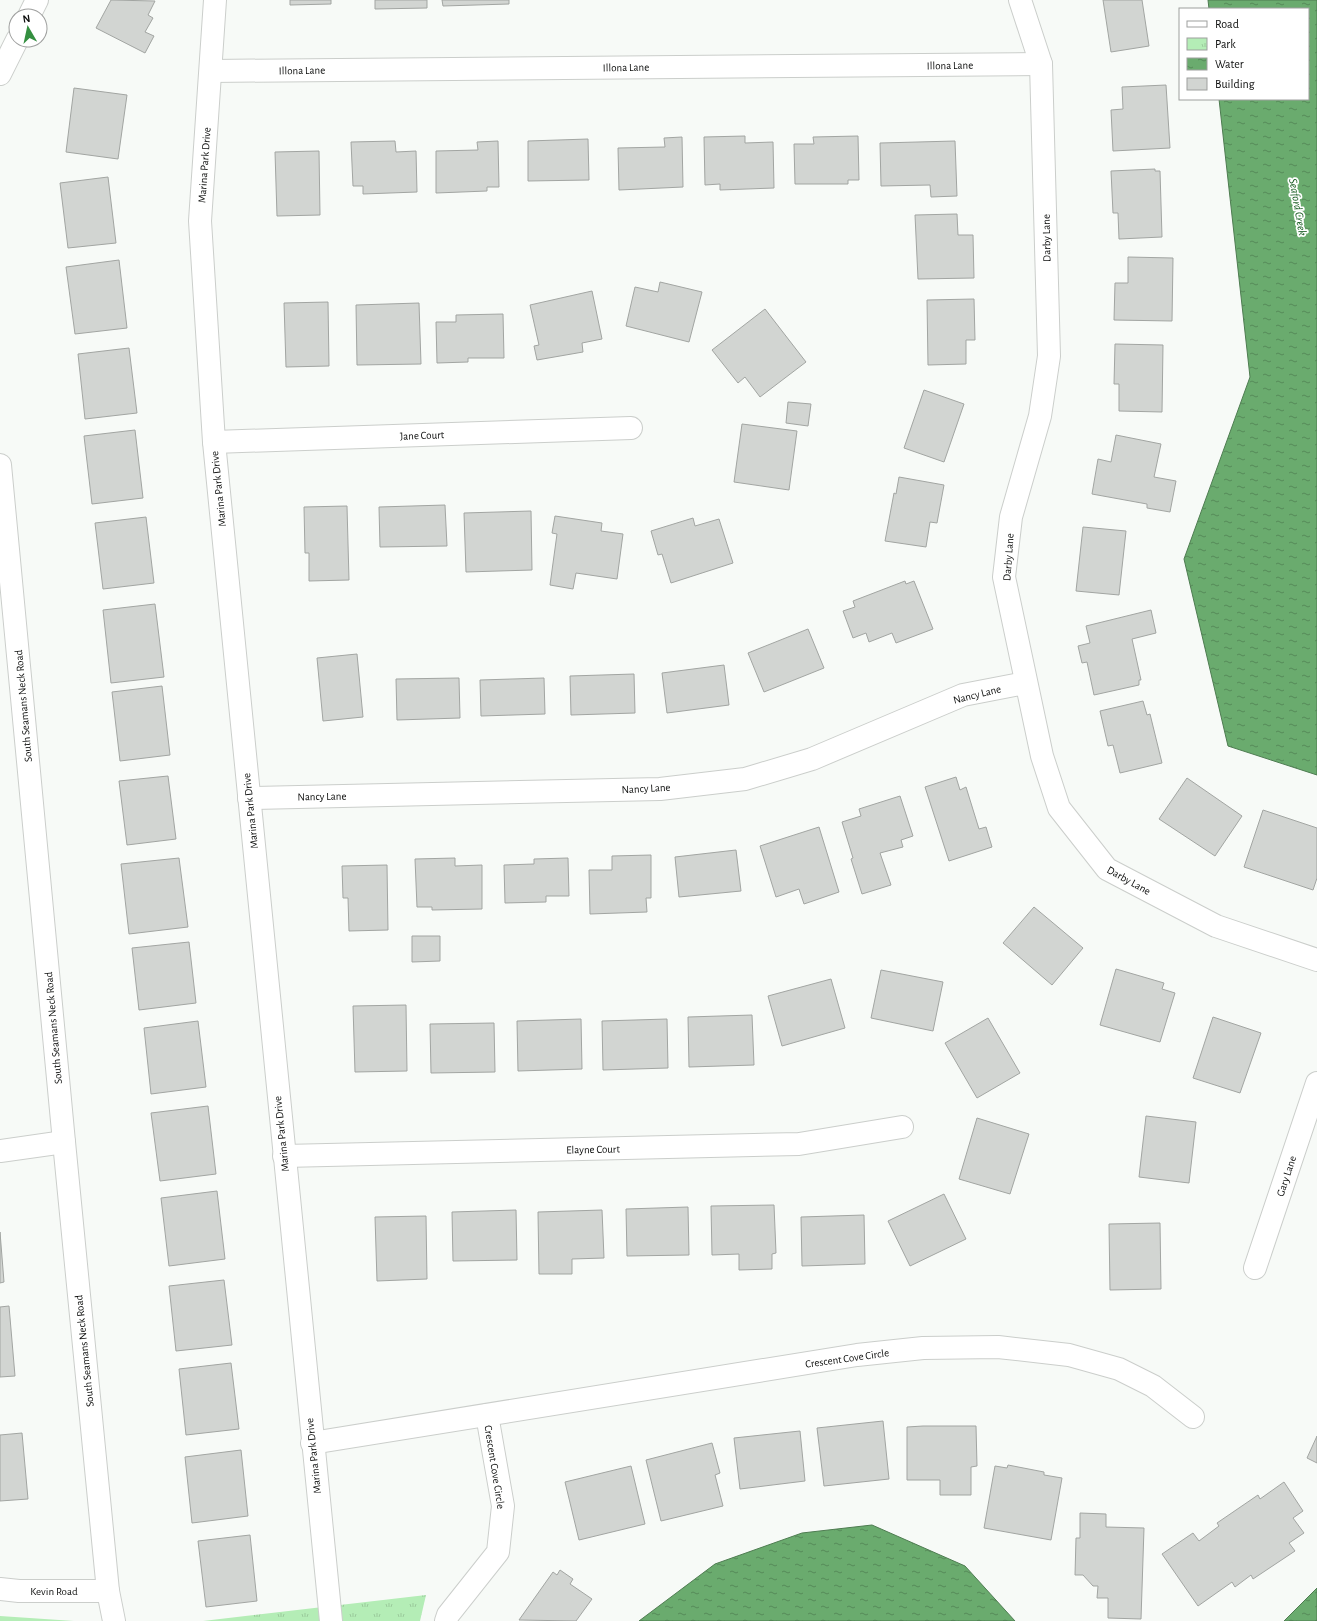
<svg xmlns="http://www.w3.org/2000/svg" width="1317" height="1621" viewBox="0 0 1317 1621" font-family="'Alegreya Sans',sans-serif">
  <defs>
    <pattern id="park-tufts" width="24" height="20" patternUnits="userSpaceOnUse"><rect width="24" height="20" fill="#b4edb6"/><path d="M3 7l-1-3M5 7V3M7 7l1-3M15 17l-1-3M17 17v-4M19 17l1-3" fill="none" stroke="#9aca9b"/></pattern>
    <pattern id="water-ripples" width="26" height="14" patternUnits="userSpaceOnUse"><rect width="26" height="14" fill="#6aab6e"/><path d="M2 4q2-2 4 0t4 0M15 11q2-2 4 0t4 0" fill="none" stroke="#568a59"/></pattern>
  </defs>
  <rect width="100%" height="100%" fill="#f7faf7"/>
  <!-- park -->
  <g fill="url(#park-tufts)">
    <polygon points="426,1595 420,1621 203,1621"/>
    <polygon points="0,1616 74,1621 0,1621"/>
  </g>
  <!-- water -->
  <g fill="url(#water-ripples)" stroke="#4e7c51">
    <polygon points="1208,0 1317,0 1317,775 1228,746 1184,559 1250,377 1219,99 1308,99 1308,9 1209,9"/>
    <polygon points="872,1525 965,1566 1015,1621 639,1621 715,1564 802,1533"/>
    <polygon points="1317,1588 1317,1621 1284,1621"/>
  </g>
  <!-- building -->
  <g fill="#d2d5d2" stroke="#a2a5a2">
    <polygon points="111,0 155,1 148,15 153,18 145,32 154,36 145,53 96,28"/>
    <polygon points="290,0 331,0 331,4 290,5"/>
    <polygon points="375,0 427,0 427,8 375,9"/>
    <polygon points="442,0 509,0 509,4 443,6"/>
    <polygon points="1103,0 1142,0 1149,46 1111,52"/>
    <polygon points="1166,85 1170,148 1113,151 1111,110 1123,109 1122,87"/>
    <polygon points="74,88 127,95 118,159 66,152"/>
    <polygon points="745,136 745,143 773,142 774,188 720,190 720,184 705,185 704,137"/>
    <polygon points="858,136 859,180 848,180 848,184 795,184 794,144 814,144 813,137"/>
    <polygon points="682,137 683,187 619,190 618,148 665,147 664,138"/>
    <polygon points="588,139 589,180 528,181 528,141"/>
    <polygon points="395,141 396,152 416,151 417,192 363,194 363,186 353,186 351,142"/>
    <polygon points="498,141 499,187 487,187 487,191 436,193 436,151 478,150 477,142"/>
    <polygon points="955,141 957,196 931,197 930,185 881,186 880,143"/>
    <polygon points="319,151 320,215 277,216 275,152"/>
    <polygon points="1155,169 1155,171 1160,171 1162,237 1119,239 1118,213 1113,213 1111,171"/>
    <polygon points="108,177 116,243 68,248 60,183"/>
    <polygon points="957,214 958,235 973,235 974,278 918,279 915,215"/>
    <polygon points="1128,257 1173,258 1172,321 1114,320 1115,283 1128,283"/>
    <polygon points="119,260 127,328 75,334 66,267"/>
    <polygon points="660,282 702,292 689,342 626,326 635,287 658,292"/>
    <polygon points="592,291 602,339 582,343 583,352 537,360 534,346 539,345 530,305"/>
    <polygon points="974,299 975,340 966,340 966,364 928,365 927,300"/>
    <polygon points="328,302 329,366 286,367 284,303"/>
    <polygon points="419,303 421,364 357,365 356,305"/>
    <polygon points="765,309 806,362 760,397 745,377 738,383 712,350"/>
    <polygon points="503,314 504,358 468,358 468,362 437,363 436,322 456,322 456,315"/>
    <polygon points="1115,344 1163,345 1162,412 1119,411 1119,384 1114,384"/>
    <polygon points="129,348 137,413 85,419 78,354"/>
    <polygon points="924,390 964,404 944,462 904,448"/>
    <polygon points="788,402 811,404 808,426 786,423"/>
    <polygon points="742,424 797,431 789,490 734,482"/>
    <polygon points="135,430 143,498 92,504 84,436"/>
    <polygon points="1116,435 1161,444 1154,477 1176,481 1170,512 1147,508 1147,504 1092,494 1098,459 1111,462"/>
    <polygon points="899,477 944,485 937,523 930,522 926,547 885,541 894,493 896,494"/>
    <polygon points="445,505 447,546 380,547 379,507"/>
    <polygon points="347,506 349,580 309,581 309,553 305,553 304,507"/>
    <polygon points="531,511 532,570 466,572 464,513"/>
    <polygon points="555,516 602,523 601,531 623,534 617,579 576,573 573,589 550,585 557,534 552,533"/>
    <polygon points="146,517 154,583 103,589 95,523"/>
    <polygon points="693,518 695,526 719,519 733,563 671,583 662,554 658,555 651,531"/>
    <polygon points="1083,527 1126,531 1119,595 1076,591"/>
    <polygon points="905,581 906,584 914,581 933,629 896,643 892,633 869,642 866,633 853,638 843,611 855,607 853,601"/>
    <polygon points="155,604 164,677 111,683 103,610"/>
    <polygon points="1151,610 1156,633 1132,639 1141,680 1139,680 1139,685 1094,695 1087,662 1082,663 1078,646 1090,643 1086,626"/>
    <polygon points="808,629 824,668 764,692 748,653"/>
    <polygon points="357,654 363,717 323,721 317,658"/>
    <polygon points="724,665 729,705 667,713 662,673"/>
    <polygon points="634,674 635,713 571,715 570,676"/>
    <polygon points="459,678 460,718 397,720 396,679"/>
    <polygon points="544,678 545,714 481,716 480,680"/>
    <polygon points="162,686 170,755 120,761 112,692"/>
    <polygon points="1143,701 1147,715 1150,714 1162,763 1120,773 1113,745 1108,746 1100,711"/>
    <polygon points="168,776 176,839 127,845 119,781"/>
    <polygon points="956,777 960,790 966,787 979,829 986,827 992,847 949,861 925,787"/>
    <polygon points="1187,778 1242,816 1215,856 1159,819"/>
    <polygon points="900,796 913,836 901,840 903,847 880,853 891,885 862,894 851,859 853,858 842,822 861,816 859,809"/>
    <polygon points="1263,810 1317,828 1317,878 1313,890 1244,867"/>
    <polygon points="819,827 839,892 804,904 799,889 776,897 760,846"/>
    <polygon points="736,850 741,891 679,897 675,857"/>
    <polygon points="651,855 651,898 646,898 647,912 590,914 589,870 612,870 612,856"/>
    <polygon points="179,858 188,927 129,934 121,864"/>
    <polygon points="455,858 455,866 482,865 482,909 432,910 432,907 417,907 415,859"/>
    <polygon points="568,858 569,896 546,896 546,902 505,903 504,865 534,864 534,859"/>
    <polygon points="387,865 388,930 349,931 348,898 343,898 342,866"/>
    <polygon points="1034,907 1083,948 1052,985 1003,943"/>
    <polygon points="412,936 440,936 440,961 412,962"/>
    <polygon points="189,942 196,1003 139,1010 132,948"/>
    <polygon points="1116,969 1164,983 1162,989 1175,993 1160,1042 1100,1025"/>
    <polygon points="881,970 943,982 933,1031 871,1018"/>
    <polygon points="831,979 845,1028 782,1046 768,996"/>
    <polygon points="406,1005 407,1071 355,1072 353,1006"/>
    <polygon points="752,1015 754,1065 689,1067 688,1017"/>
    <polygon points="1213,1017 1261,1033 1240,1093 1193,1078"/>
    <polygon points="988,1018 1020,1073 977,1098 945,1043"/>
    <polygon points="581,1019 582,1069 518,1071 517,1021"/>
    <polygon points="667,1019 668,1068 603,1070 602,1021"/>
    <polygon points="198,1021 206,1087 151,1094 144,1028"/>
    <polygon points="494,1023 495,1072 431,1073 430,1024"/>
    <polygon points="208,1106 216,1174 160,1181 151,1113"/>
    <polygon points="1146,1116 1196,1122 1189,1183 1139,1177"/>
    <polygon points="977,1118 1029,1134 1010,1194 959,1179"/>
    <polygon points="217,1191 225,1259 169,1266 161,1198"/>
    <polygon points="944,1194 966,1239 910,1266 888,1221"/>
    <polygon points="774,1205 776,1253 772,1254 772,1269 739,1270 739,1254 712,1255 711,1206"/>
    <polygon points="688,1207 689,1255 627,1256 626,1209"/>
    <polygon points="516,1210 517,1260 453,1261 452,1212"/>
    <polygon points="602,1210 604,1258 572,1259 572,1274 539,1274 538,1212"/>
    <polygon points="864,1215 865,1264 802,1266 801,1217"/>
    <polygon points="426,1216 427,1279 377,1281 375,1217"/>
    <polygon points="1160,1223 1161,1289 1110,1290 1109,1224"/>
    <polygon points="0,1232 4,1282 0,1283"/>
    <polygon points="224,1280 232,1345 176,1351 169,1286"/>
    <polygon points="9,1306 15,1376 0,1377 0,1307"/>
    <polygon points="231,1363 239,1429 186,1435 179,1369"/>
    <polygon points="883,1421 889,1479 824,1486 817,1428"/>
    <polygon points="923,1426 976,1426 977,1466 971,1467 971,1495 940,1495 940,1480 907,1480 907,1427"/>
    <polygon points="800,1431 805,1481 740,1489 734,1438"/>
    <polygon points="22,1433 28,1499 0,1501 0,1435"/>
    <polygon points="1317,1436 1317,1463 1307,1458"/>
    <polygon points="712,1443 720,1473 715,1475 723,1506 661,1521 646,1460"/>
    <polygon points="241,1450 248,1516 192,1523 185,1457"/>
    <polygon points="1008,1465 1044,1472 1044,1475 1062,1478 1051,1540 984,1528 995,1466 1007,1468"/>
    <polygon points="631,1466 645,1524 579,1540 565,1482"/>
    <polygon points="1284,1482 1303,1511 1293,1518 1304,1533 1289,1543 1295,1551 1253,1579 1251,1575 1235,1587 1232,1582 1198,1606 1162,1554 1193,1533 1199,1541 1219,1526 1217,1523 1258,1495 1260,1499"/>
    <polygon points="1080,1513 1106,1514 1106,1527 1144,1528 1141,1619 1108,1618 1108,1598 1097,1598 1098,1586 1093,1586 1083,1575 1075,1575 1076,1538 1080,1538"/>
    <polygon points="250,1535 257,1601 206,1607 198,1541"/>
    <polygon points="560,1570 573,1579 570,1584 592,1599 576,1621 519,1620 553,1572 557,1575"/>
  </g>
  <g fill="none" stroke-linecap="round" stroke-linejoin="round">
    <defs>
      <g id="minor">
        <polyline points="215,0 200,221 214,442 331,1621"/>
        <polyline points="1020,0 1041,64 1049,356 1040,416 1011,517 1004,577 1042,756 1059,808 1107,869 1216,926 1317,960"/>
        <polyline points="29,16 37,0"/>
        <polyline points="211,71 1041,64"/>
        <polyline points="0,74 17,40"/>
        <polyline points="214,442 631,428"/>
        <polyline points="0,465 64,1142 108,1591 114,1621"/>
        <polyline points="249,798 660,789 745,779 812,759 963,695 1025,683"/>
        <polyline points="0,1151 64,1142"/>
        <polyline points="284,1156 799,1144 902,1127"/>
        <polyline points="1255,1268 1317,1083"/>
        <polyline points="312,1443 857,1355 923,1348 998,1347 1069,1355 1119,1369 1153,1386 1193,1417"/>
        <polyline points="0,1589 19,1591 108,1591"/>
        <polyline points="446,1621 448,1615 498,1552 503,1506 487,1415"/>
      </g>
    </defs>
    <!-- minor casing -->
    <use href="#minor" stroke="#cbcecb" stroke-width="24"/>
    <!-- minor -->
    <use href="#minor" stroke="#fff" stroke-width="22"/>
  </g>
  <g text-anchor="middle" stroke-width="3.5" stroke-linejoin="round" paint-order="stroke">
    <!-- street labels -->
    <g font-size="11" fill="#0d0e0d" stroke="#fff">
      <text transform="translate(950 65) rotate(-1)" y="4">Illona Lane</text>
      <text transform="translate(626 67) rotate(-1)" y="4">Illona Lane</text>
      <text transform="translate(302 70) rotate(-1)" y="4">Illona Lane</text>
      <text transform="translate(204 165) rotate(-86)" y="4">Marina Park Drive</text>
      <text transform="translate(1046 238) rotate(-91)" y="4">Darby Lane</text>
      <text transform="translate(422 435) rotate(-2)" y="4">Jane Court</text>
      <text transform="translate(218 489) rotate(-96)" y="4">Marina Park Drive</text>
      <text transform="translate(1008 557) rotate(-86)" y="4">Darby Lane</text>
      <text transform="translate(977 694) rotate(-14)" y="4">Nancy Lane</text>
      <text transform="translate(23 706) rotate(-95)" y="4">South Seamans Neck Road</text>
      <text transform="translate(646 788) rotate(-3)" y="4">Nancy Lane</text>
      <text transform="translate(322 796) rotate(-1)" y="4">Nancy Lane</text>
      <text transform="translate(250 811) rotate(-96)" y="4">Marina Park Drive</text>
      <text transform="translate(1129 880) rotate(29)" y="4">Darby Lane</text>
      <text transform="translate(53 1028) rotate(-95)" y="4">South Seamans Neck Road</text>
      <text transform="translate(281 1134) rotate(-96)" y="4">Marina Park Drive</text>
      <text transform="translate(593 1149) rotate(-1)" y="4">Elayne Court</text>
      <text transform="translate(1286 1176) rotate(-72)" y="4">Gary Lane</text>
      <text transform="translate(84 1351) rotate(-96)" y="4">South Seamans Neck Road</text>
      <text transform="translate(847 1358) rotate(-8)" y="4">Crescent Cove Circle</text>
      <text transform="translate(313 1456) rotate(-96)" y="4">Marina Park Drive</text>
      <text transform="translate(495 1467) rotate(81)" y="4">Crescent Cove Circle</text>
      <text x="54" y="1595">Kevin Road</text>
    </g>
    <!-- water labels -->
    <g font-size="12" font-style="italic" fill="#1b5f25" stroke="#fff">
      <text transform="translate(1298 207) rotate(80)" y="4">Seaford Creek</text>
    </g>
  </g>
  <!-- legend -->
  <rect x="1179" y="8" width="130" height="92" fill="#ffffff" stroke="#9e9f9e"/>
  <rect x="1187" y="21" width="20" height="6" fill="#ffffff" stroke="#9e9f9e"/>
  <text x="1215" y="28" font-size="12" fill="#0d0e0d">Road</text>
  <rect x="1187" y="38" width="20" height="12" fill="url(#park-tufts)" stroke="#9e9f9e"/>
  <text x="1215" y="48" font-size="12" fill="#0d0e0d">Park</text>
  <rect x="1187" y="58" width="20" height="12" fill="url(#water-ripples)" stroke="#9e9f9e"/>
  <text x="1215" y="68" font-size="12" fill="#0d0e0d">Water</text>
  <rect x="1187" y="78" width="20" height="12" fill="#d2d5d2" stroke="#9e9f9e"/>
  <text x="1215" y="88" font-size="12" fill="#0d0e0d">Building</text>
  <!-- north arrow -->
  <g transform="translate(28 28) rotate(351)"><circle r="19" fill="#ffffff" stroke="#9e9f9e"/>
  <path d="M0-3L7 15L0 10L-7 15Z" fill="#348f40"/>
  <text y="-6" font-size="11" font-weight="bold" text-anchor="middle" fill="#0d0e0d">N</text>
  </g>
</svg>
